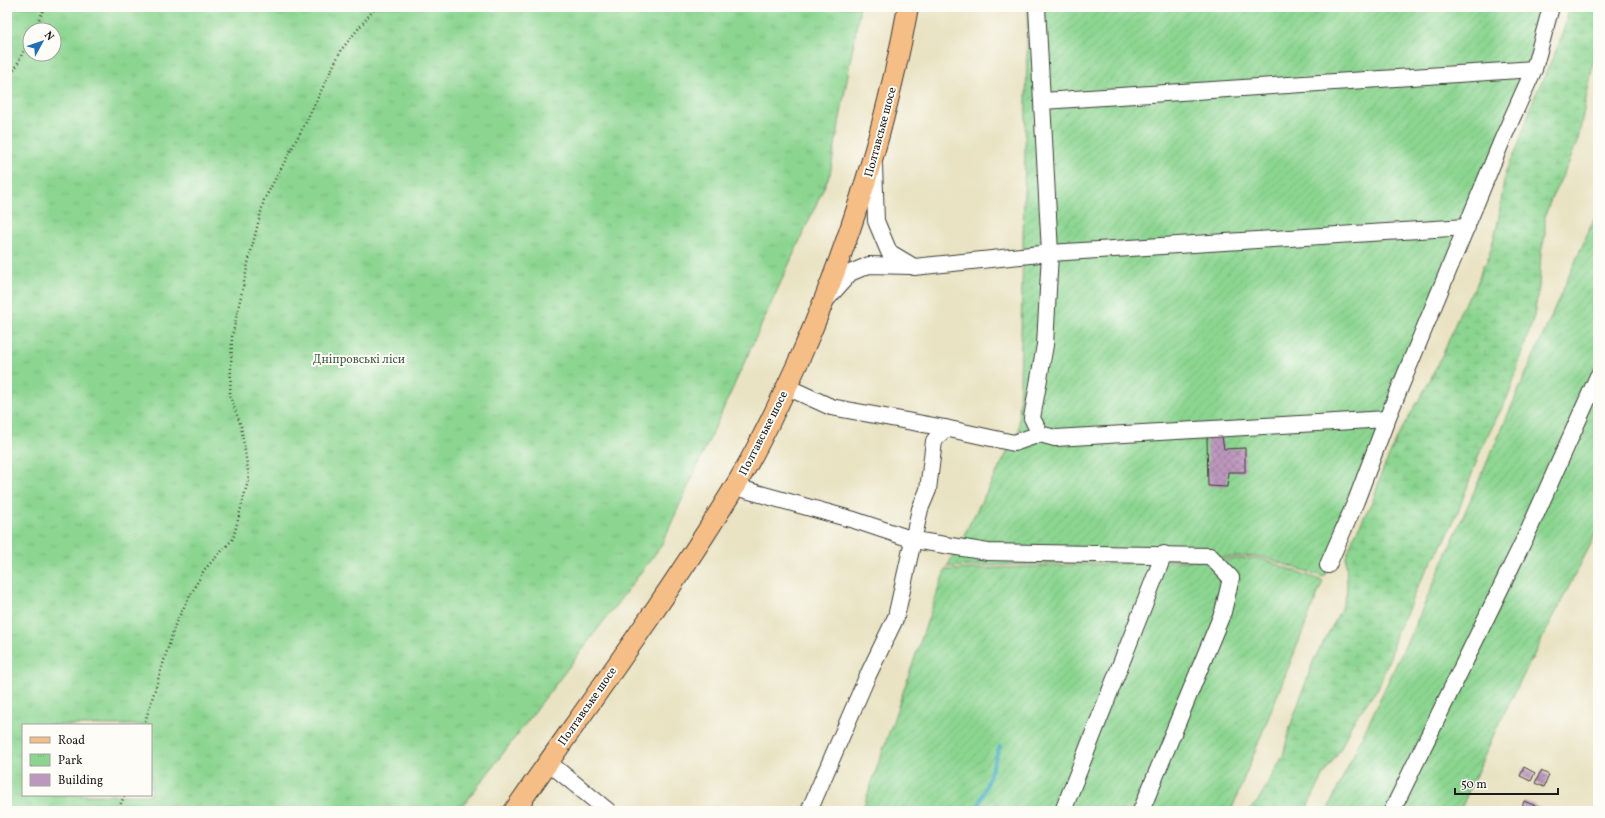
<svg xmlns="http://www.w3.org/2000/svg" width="1605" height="818" viewBox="0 0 1605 818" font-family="Vollkorn,serif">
  <defs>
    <pattern id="wetland-marsh" width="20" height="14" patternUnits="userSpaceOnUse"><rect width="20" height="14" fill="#8cd591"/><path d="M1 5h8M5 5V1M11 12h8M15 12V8" fill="none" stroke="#78b67c"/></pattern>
    <pattern id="park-tufts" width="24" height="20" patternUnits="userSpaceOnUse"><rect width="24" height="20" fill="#8cd591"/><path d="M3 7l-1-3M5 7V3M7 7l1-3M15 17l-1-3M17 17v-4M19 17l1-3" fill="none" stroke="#78b67c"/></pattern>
    <pattern id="garden-furrows" width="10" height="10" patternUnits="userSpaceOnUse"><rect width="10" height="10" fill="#8cd591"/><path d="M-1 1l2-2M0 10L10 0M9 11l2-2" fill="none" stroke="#78b67c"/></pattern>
    <pattern id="building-cross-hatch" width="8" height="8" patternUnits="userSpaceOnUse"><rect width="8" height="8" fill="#bd98be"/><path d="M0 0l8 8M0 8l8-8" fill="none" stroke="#997b9a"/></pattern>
  </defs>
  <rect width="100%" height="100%" fill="#fdfcf7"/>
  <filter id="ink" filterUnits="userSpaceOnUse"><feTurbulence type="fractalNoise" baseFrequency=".025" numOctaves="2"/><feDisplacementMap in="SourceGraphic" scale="8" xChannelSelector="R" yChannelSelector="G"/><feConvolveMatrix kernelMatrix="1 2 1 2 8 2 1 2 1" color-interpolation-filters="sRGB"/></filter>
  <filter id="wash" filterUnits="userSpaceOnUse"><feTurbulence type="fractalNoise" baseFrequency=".012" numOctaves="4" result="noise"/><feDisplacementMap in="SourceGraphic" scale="16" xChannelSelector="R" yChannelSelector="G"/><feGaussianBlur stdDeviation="0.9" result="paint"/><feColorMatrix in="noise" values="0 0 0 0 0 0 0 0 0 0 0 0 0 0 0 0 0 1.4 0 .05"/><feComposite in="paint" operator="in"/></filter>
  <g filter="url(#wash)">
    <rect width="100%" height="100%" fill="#e9e3c3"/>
    <!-- wetland -->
    <polygon fill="url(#wetland-marsh)" stroke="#547856" points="1568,7 1598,7 1598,49 1594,59 1578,140 1568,165 1551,199 1545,216 1545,236 1541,252 1539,287 1534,316 1509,394 1481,449 1459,509 1445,540 1417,587 1407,612 1398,628 1391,654 1378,688 1352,723 1341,748 1326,771 1305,811 1248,811 1258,801 1283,756 1290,727 1314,659 1339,614 1346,596 1347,586 1346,557 1353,538 1373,500 1382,472 1398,436 1429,382 1446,347 1461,309 1477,284 1483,265 1487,262 1498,223 1505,173 1518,146 1534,98 1559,44 1565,25"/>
    <!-- park -->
    <path fill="url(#park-tufts)" stroke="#547856" fill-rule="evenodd" d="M 7,7 L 860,7 L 830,174 L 661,546 L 459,811 L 7,811 ZM 30,30 L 54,30 L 54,54 L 30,54 ZM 23,725 L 151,725 L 151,795 L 23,795 Z"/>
    <!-- garden -->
    <g fill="url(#garden-furrows)" stroke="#547856">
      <polygon points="1028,7 1544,7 1529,61 1324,577 1259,556 947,567 1019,430"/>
      <polygon points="1598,210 1598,530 1498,725 1460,811 1327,811 1421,612"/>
      <polygon points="1259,558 1323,581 1231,811 862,811 945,570"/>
    </g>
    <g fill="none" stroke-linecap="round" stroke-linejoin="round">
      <!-- stream -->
      <polyline stroke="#43adc2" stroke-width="4" points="977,811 1000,746"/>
    </g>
    <g id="blocks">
      <!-- building -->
      <g fill="url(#building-cross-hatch)">
        <polygon points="1222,436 1224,449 1245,448 1245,472 1228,472 1227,487 1208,486 1207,437"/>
        <polygon points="1524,767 1535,773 1531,781 1520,776"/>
        <polygon points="1541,771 1549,775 1544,787 1535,783"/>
        <polygon points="1524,801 1538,807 1536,811 1521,810"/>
      </g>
    </g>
  </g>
  <g filter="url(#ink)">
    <use href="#blocks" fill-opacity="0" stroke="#3b3a35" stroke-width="1"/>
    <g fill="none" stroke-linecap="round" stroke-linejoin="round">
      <defs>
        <g id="minor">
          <polyline points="1037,7 1050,253 1045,345 1032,418 1040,434 1055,438 1387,419"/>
          <polyline points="1043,101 1534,69"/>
          <polyline points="874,164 876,221 889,252 914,267 1050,253 1467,227"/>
          <polyline points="827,299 850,273 869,265 910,266"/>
          <polyline points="787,387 831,407 945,428 1014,443 1040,434"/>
          <polyline points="735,487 854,520 914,540 988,552 1210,556 1231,578 1223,612 1141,811"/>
          <polyline points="1328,565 1356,501 1387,419 1503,138 1534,69 1551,7"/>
          <polyline points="548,762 608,811"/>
          <polyline points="809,811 868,675 896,617 920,509 928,490 934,441 945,428"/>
          <polyline points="1063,811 1164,554"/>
          <polyline points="1392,811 1528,532 1598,376"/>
        </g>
        <path id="major" d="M 514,811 C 588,705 667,598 734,488 C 759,447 780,402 800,358 C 850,243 886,130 908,7"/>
      </defs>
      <!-- minor casing -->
      <use href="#minor" stroke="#3b3a35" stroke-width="18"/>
      <!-- major casing -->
      <use href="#major" stroke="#3b3a35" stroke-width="22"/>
      <!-- path -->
      <g stroke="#3b3a35" stroke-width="2.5" stroke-dasharray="1 3" stroke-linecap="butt">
        <polyline points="34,30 45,7"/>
        <polyline points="7,80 16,67 30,37"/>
        <polyline points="144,725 176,622 204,570 233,539 249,477 241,426 230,396 232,337 249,259 264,200 306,122 341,50 376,7"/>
        <polyline points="117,811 125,795"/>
      </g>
      <!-- minor -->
      <use href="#minor" stroke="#fff" stroke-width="16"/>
      <!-- major -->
      <use href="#major" stroke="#f6be87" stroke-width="20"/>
    </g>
  </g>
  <g text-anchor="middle" stroke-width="4" stroke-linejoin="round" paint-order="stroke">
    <!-- street labels -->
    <g font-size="12" fill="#1c1c1c" stroke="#fdfcf7">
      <text transform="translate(880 132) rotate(-75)" y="4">Полтавське шосе</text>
      <text transform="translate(763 433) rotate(-63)" y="4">Полтавське шосе</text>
      <text transform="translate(587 706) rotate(-55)" y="4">Полтавське шосе</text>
    </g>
    <!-- park labels -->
    <g font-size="12" fill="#435d45" stroke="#fdfcf7">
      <text x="359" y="363">Дніпровські ліси</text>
    </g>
  </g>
  <!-- margin -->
  <rect width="1605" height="818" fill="none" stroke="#fdfcf7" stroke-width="24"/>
  <!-- legend -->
  <rect x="22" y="724" width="130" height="72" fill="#fdfcf7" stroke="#a3a29f"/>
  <rect x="30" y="737" width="20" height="6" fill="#f6be87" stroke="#a3a29f"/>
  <text x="58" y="744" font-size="12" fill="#1c1c1c">Road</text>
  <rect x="30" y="754" width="20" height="12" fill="url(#park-tufts)" stroke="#a3a29f"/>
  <text x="58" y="764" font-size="12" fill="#1c1c1c">Park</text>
  <rect x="30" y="774" width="20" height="12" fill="#bd98be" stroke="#a3a29f"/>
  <text x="58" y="784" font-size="12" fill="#1c1c1c">Building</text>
  <!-- north arrow -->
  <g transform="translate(42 42) rotate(50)"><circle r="19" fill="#fdfcf7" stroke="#a3a29f"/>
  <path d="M0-3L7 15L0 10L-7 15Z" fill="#1f6fb2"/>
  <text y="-6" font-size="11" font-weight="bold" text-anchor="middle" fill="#1c1c1c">N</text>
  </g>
  <!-- scale -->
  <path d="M1455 788v6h103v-6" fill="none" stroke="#1c1c1c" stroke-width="2"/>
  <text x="1461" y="788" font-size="12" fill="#1c1c1c" stroke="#fdfcf7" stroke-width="3" paint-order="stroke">50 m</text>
</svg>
